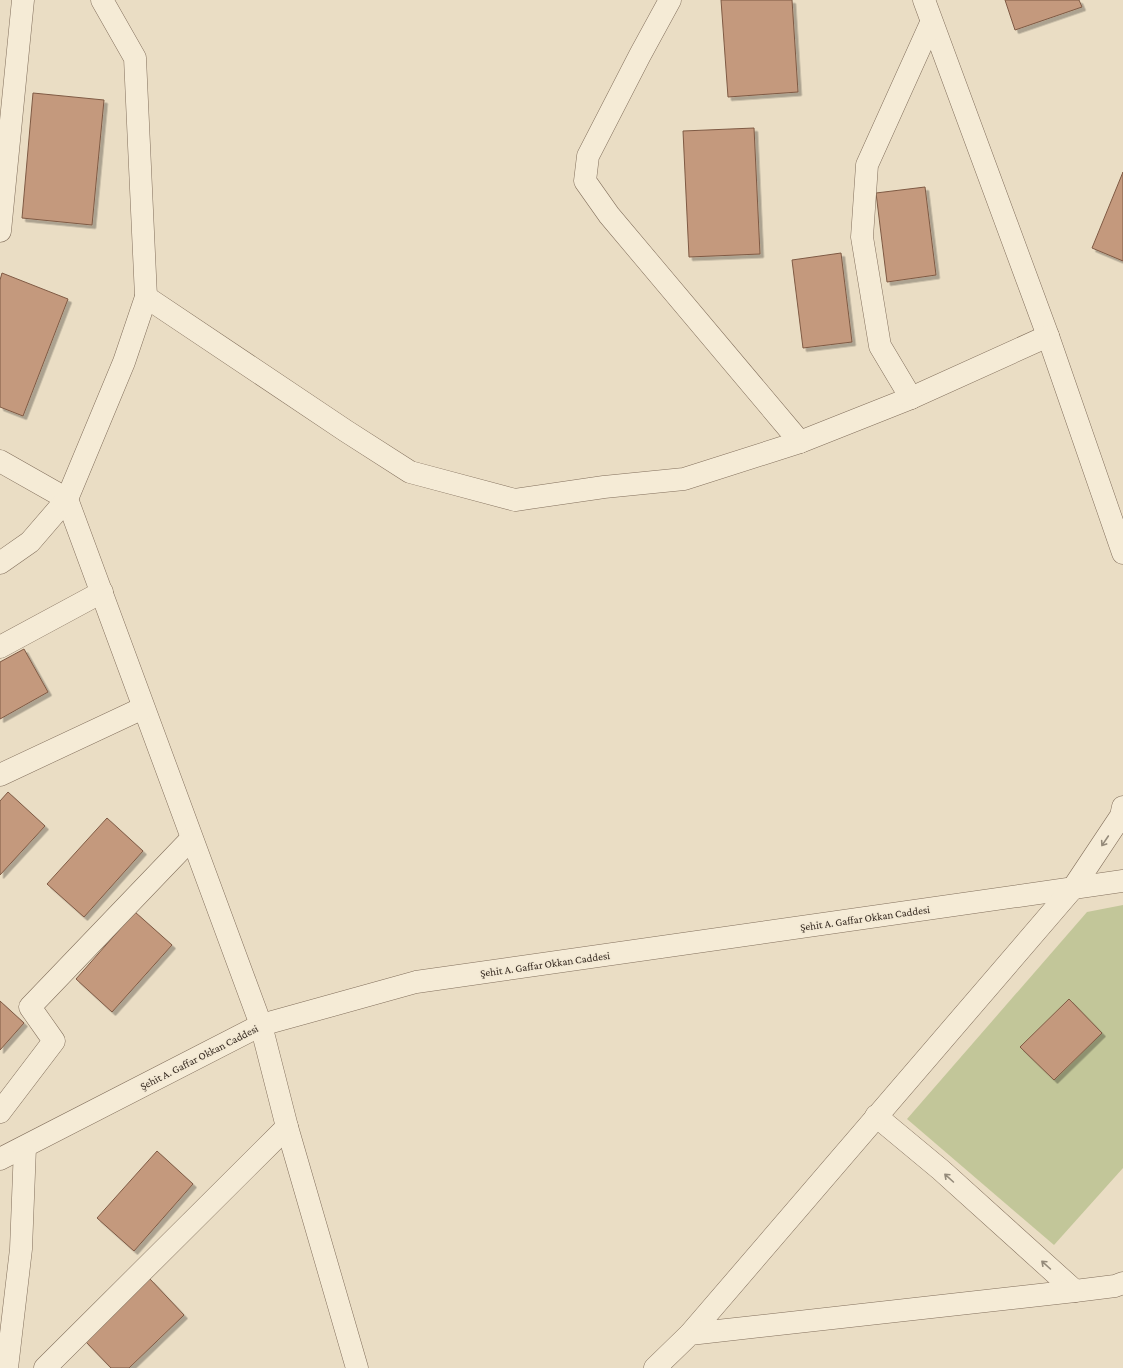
<svg xmlns="http://www.w3.org/2000/svg" width="1123" height="1368" viewBox="0 0 1123 1368" font-family="'Crimson Pro',serif">
  <defs>
    <filter id="shadow"><feDropShadow dx="3.5" dy="3.5" stdDeviation="0" flood-color="#0004"/></filter>
  </defs>
  <rect width="100%" height="100%" fill="#eaddc4"/>
  <!-- green -->
  <polygon fill="#c2c699" points="1123,905 1123,1168 1054,1245 907,1119 1087,912"/>
  <!-- building -->
  <g fill="#c4997d" stroke="#7f5a44" filter="url(#shadow)">
    <polygon points="721,0 792,0 798,92 728,97"/>
    <polygon points="1005,0 1079,0 1082,7 1015,30"/>
    <polygon points="33,93 104,100 92,225 22,218"/>
    <polygon points="754,128 760,254 689,257 683,131"/>
    <polygon points="1123,172 1123,261 1092,248"/>
    <polygon points="925,187 936,275 887,282 876,193"/>
    <polygon points="841,253 852,342 803,348 792,260"/>
    <polygon points="2,273 68,299 23,416 0,407 0,280"/>
    <polygon points="24,649 48,692 0,719 0,662"/>
    <polygon points="8,792 45,826 0,875 0,801"/>
    <polygon points="107,818 143,851 84,917 47,884"/>
    <polygon points="135,912 172,945 112,1012 76,979"/>
    <polygon points="1069,999 1102,1033 1054,1080 1020,1047"/>
    <polygon points="0,1001 24,1023 0,1050"/>
    <polygon points="157,1151 193,1184 134,1251 97,1218"/>
    <polygon points="150,1279 184,1315 129,1368 111,1368 85,1341"/>
  </g>
  <g fill="none" stroke-linecap="round" stroke-linejoin="round">
    <defs>
      <g id="minor">
        <polyline points="670,0 640,55 588,156 585,181 609,215 800,442"/>
        <polyline points="924,0 1048,336 1123,553"/>
        <polyline points="0,231 23,0"/>
        <polyline points="146,297 346,431 410,472 515,500 604,487 684,479 800,442 911,398 1048,336"/>
        <polyline points="911,398 880,346 862,237 867,165 931,23"/>
        <polyline points="0,461 67,499 261,1025 287,1127 357,1368"/>
        <polyline points="0,563 30,542 67,499 124,362 146,297 135,58 102,0"/>
        <polyline points="0,647 102,592"/>
        <polyline points="0,775 143,708"/>
        <polyline points="0,1112 54,1041 30,1007 191,839"/>
        <polyline points="876,1116 941,1170 1075,1291"/>
        <polyline points="0,1159 261,1025 416,982 1123,881"/>
        <polyline points="690,1334 1073,888 1121,816 1123,807"/>
        <polyline points="7,1368 21,1249 25,1147"/>
        <polyline points="45,1368 287,1127"/>
        <polyline points="655,1368 690,1334 1075,1291 1115,1286 1123,1283"/>
      </g>
    </defs>
    <!-- minor casing -->
    <use href="#minor" stroke="#826f5c" stroke-width="23"/>
    <!-- minor -->
    <use href="#minor" stroke="#f5ebd6" stroke-width="22"/>
  </g>
  <!-- one-way arrows -->
  <defs><path id="oneway-shaft" d="M-6 0H5M1.5-3L5.5 0L1.5 3" fill="none" stroke-width="1.6" stroke-linecap="round" stroke-linejoin="round"/></defs>
  <g stroke="#948a7a">
    <use href="#oneway-shaft" transform="translate(1105 841) rotate(124)"/>
    <use href="#oneway-shaft" transform="translate(949 1178) rotate(-138)"/>
    <use href="#oneway-shaft" transform="translate(1046 1265) rotate(-138)"/>
  </g>
  <g text-anchor="middle" stroke-width="3" stroke-linejoin="round" paint-order="stroke">
    <!-- street labels -->
    <g font-size="11" fill="#34281f" stroke="#f2e8d3">
      <text transform="translate(865 918) rotate(-8)" y="4">Şehit A. Gaffar Okkan Caddesi</text>
      <text transform="translate(545 964) rotate(-8)" y="4">Şehit A. Gaffar Okkan Caddesi</text>
      <text transform="translate(199 1057) rotate(-27)" y="4">Şehit A. Gaffar Okkan Caddesi</text>
    </g>
  </g>
</svg>
